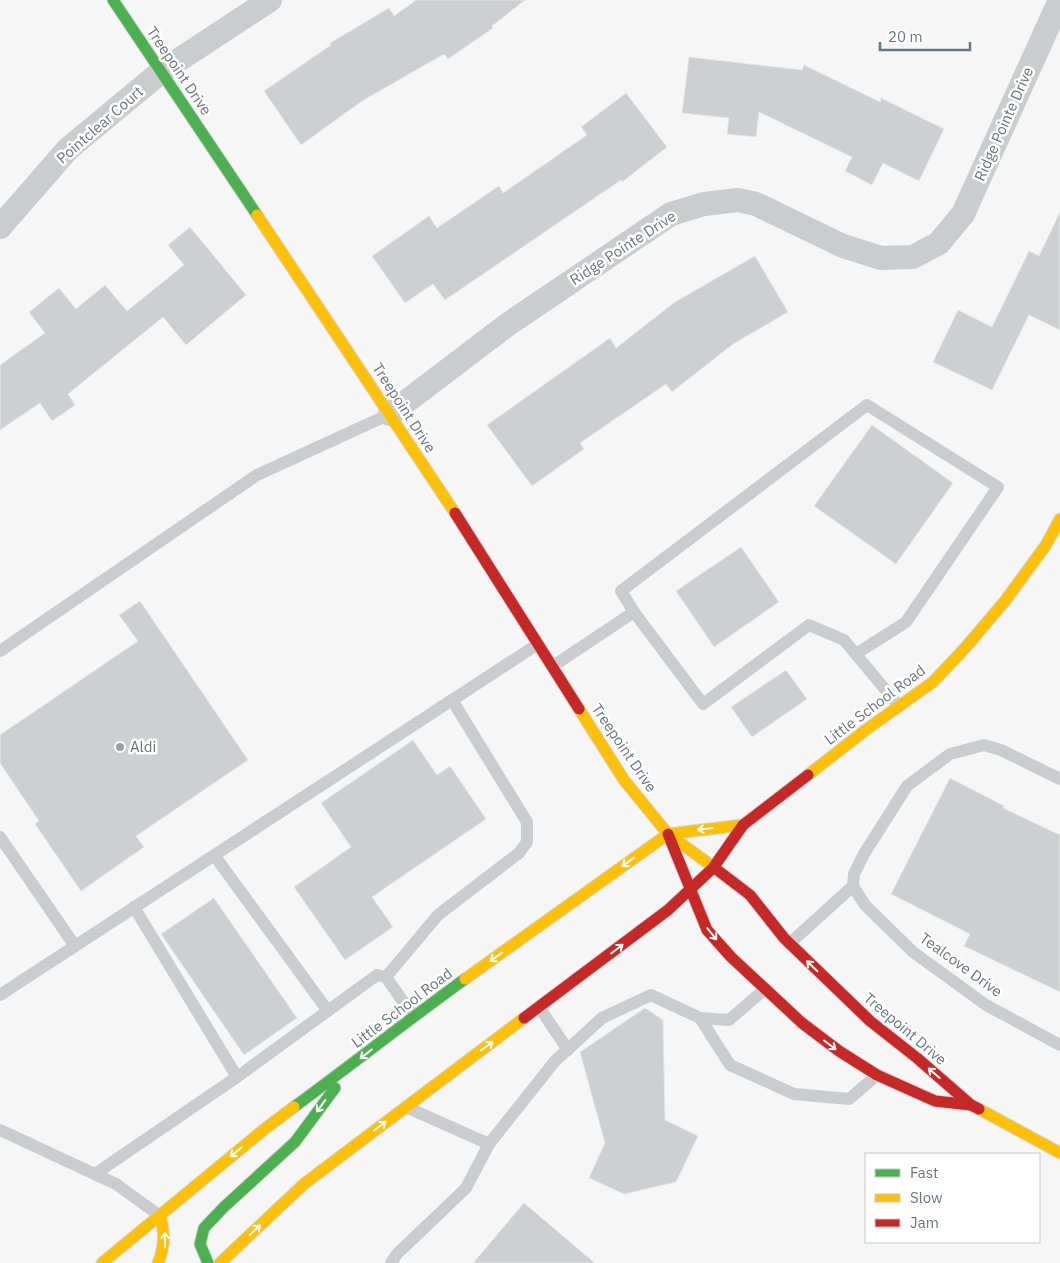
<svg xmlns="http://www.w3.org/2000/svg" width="1060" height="1263" viewBox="0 0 1060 1263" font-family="'IBM Plex Sans',sans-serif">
  <rect width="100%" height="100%" fill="#f6f6f6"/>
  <!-- building -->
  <g fill="#cecfd0" stroke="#e6e6e6">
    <polygon points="416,0 525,0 492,26 493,28 448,59 444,54 362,101 301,145 264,91 331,45 330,43 389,8 394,16"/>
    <polygon points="689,57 802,70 804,65 880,102 881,98 944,129 919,181 883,163 872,185 845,171 852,157 759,112 756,137 727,134 729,118 682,113"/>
    <polygon points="626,93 667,147 622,182 621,180 445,300 433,284 405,303 372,256 429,216 437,228 499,186 503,193 587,135 581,127"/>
    <polygon points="1060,212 1060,330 1029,315 992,390 933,362 958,310 992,327 1029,251 1039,256"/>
    <polygon points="190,227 246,295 186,345 163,317 68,394 75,405 52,421 40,403 0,430 0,365 45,333 29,312 59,288 76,309 105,285 127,311 184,265 168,245"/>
    <polygon points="755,256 788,312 733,344 672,392 666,384 580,443 584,449 532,486 487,425 610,338 616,348 675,302"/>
    <polygon points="872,425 953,483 896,564 814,506"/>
    <polygon points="741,547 779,602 714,647 676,591"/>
    <polygon points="140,601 248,760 136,836 144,847 81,891 35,824 39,821 0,763 0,735 138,641 119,615"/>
    <polygon points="786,670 807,699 752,737 731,707"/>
    <polygon points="413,740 437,775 450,766 486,819 372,897 393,927 345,960 294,887 351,847 321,803"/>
    <polygon points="950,778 1004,806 1003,808 1060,835 1060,992 964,946 970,934 891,894"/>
    <polygon points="214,898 297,1018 244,1055 161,934"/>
    <polygon points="645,1008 663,1020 665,1120 698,1136 676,1182 624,1194 589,1178 605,1143 580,1052"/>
    <polygon points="524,1203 595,1263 473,1263"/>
  </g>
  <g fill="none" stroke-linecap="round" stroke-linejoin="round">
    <defs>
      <g id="fast">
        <polyline points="113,0 257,215"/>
        <path d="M 294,1107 C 351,1065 407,1021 465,979"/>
        <polyline points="208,1263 200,1244 204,1228 224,1207 295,1142 335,1088"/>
      </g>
      <g id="slow">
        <polyline points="257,215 455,513"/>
        <polyline points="579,709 624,780 668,834 716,869"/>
        <polyline points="808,775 867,729 933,682 966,647 1005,601 1046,545 1060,519"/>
        <polyline points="465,979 668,834 743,825"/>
        <polyline points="979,1109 1060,1153"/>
        <polyline points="102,1263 266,1128 294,1107"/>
        <path d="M 158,1263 C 165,1246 165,1233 160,1216"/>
        <polyline points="220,1263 304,1184 524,1018"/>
      </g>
      <g id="jam">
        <polyline points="455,513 579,709"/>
        <polyline points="668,834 707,930 731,957 802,1023 839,1051 877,1075 935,1101 971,1105"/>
        <polyline points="716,869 750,895 784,938 870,1021 917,1058 971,1105 979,1109"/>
        <polyline points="524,1018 668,910 713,868 743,825 808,775"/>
      </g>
    </defs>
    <!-- fast casing -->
    <use href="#fast" stroke="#d3d4d4" stroke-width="13"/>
    <!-- slow casing -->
    <use href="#slow" stroke="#d3d4d4" stroke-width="13"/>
    <!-- jam casing -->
    <use href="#jam" stroke="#d3d4d4" stroke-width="13"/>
    <!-- lane -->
    <g stroke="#cbcccd" stroke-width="12">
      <polyline points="634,612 621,591 867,405 998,487 906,622 856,654"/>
      <polyline points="0,651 257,475 390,414"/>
      <polyline points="553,666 634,612 703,704 809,625 844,640 899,706"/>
      <polyline points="1060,779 1001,750 984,745 950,754 907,786 864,854 854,874 853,886 865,905 913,952 986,1005 1060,1045"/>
      <polyline points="0,837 75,946"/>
      <polyline points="214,855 328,1011"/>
      <polyline points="134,907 237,1077"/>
      <polyline points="789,944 853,886"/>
      <polyline points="386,977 438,915 519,853 527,842 527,822 452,700"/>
      <polyline points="0,995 538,644"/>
      <polyline points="539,1007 568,1050"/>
      <polyline points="700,1018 730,1065 794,1094 849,1099 877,1075"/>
      <polyline points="0,1130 116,1184 160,1216"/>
      <polyline points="489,1144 555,1061 602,1018 651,995 700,1018 729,1020 765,989"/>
      <polyline points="95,1174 237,1077 377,975 386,977 413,1016"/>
      <polyline points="391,1263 397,1254 466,1188 489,1144 406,1107"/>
    </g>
    <!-- street -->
    <g stroke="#cbcccd" stroke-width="24">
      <polyline points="0,227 68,149 162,71 270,0"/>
      <polyline points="390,414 507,325 671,214 704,204 738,200 756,204 843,246 881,258 913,257 939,243 963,214 1060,0"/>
    </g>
    <!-- fast -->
    <use href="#fast" stroke="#4caf50" stroke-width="11"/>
    <!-- slow -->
    <use href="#slow" stroke="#ffc107" stroke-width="11"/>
    <!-- jam -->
    <use href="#jam" stroke="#c62828" stroke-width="11"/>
  </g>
  <!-- one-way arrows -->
  <defs><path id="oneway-shaft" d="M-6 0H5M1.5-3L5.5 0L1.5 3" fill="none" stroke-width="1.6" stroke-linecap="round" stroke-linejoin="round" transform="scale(1.25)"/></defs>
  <g stroke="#f6fbf6">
    <use href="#oneway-shaft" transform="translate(705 829) rotate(173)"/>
    <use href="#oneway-shaft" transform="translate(628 862) rotate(144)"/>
    <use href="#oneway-shaft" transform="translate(712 934) rotate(51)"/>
    <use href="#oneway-shaft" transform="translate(617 949) rotate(-37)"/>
    <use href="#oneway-shaft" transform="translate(496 957) rotate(144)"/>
    <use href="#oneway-shaft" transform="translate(812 966) rotate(-136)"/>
    <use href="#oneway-shaft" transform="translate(830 1045) rotate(37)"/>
    <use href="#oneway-shaft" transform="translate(487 1046) rotate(-37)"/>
    <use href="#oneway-shaft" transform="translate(366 1054) rotate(142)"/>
    <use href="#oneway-shaft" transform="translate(934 1073) rotate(-139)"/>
    <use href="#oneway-shaft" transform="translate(321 1106) rotate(126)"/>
    <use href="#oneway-shaft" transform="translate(380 1126) rotate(-37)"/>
    <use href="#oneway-shaft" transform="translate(236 1152) rotate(141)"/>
    <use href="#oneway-shaft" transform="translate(255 1230) rotate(-43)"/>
    <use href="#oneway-shaft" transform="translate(165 1240) rotate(-90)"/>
  </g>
  <!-- markers -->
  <circle fill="#9aa2ab" stroke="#fff" stroke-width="2" cx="120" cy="747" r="5"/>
  <g text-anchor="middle" stroke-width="5" stroke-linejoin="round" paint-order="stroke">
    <!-- street labels -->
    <g font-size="15" fill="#697582" stroke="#fff">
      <text transform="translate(179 71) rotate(56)" y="5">Treepoint Drive</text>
      <text transform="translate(1004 124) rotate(-66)" y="5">Ridge Pointe Drive</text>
      <text transform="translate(100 125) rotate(-41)" y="5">Pointclear Court</text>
      <text transform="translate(623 248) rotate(-33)" y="5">Ridge Pointe Drive</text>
      <text transform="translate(404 408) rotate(57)" y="5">Treepoint Drive</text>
      <text transform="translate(875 705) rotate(-37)" y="5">Little School Road</text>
      <text transform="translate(624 748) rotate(56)" y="5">Treepoint Drive</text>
      <text transform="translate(961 965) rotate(36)" y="5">Tealcove Drive</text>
      <text transform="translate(402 1008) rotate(-37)" y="5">Little School Road</text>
      <text transform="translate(905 1029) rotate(40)" y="5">Treepoint Drive</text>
    </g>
    <!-- poi labels -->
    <g font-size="15" fill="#697582" stroke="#fff" text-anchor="start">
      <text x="130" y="752">Aldi</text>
    </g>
  </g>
  <!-- legend -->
  <rect x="865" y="1153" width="175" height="90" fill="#ffffff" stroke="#c3c8cd"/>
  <rect x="875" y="1169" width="25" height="8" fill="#4caf50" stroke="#c3c8cd"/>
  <text x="910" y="1178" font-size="15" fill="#697582">Fast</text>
  <rect x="875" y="1194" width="25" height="8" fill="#ffc107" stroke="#c3c8cd"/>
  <text x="910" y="1203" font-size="15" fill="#697582">Slow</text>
  <rect x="875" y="1219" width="25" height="8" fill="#c62828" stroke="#c3c8cd"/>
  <text x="910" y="1228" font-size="15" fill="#697582">Jam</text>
  <!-- scale -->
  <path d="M880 42v8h90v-8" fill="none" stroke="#697582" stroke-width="2.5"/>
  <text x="888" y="42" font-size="15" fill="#697582" stroke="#ffffff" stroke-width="4" paint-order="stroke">20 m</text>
</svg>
